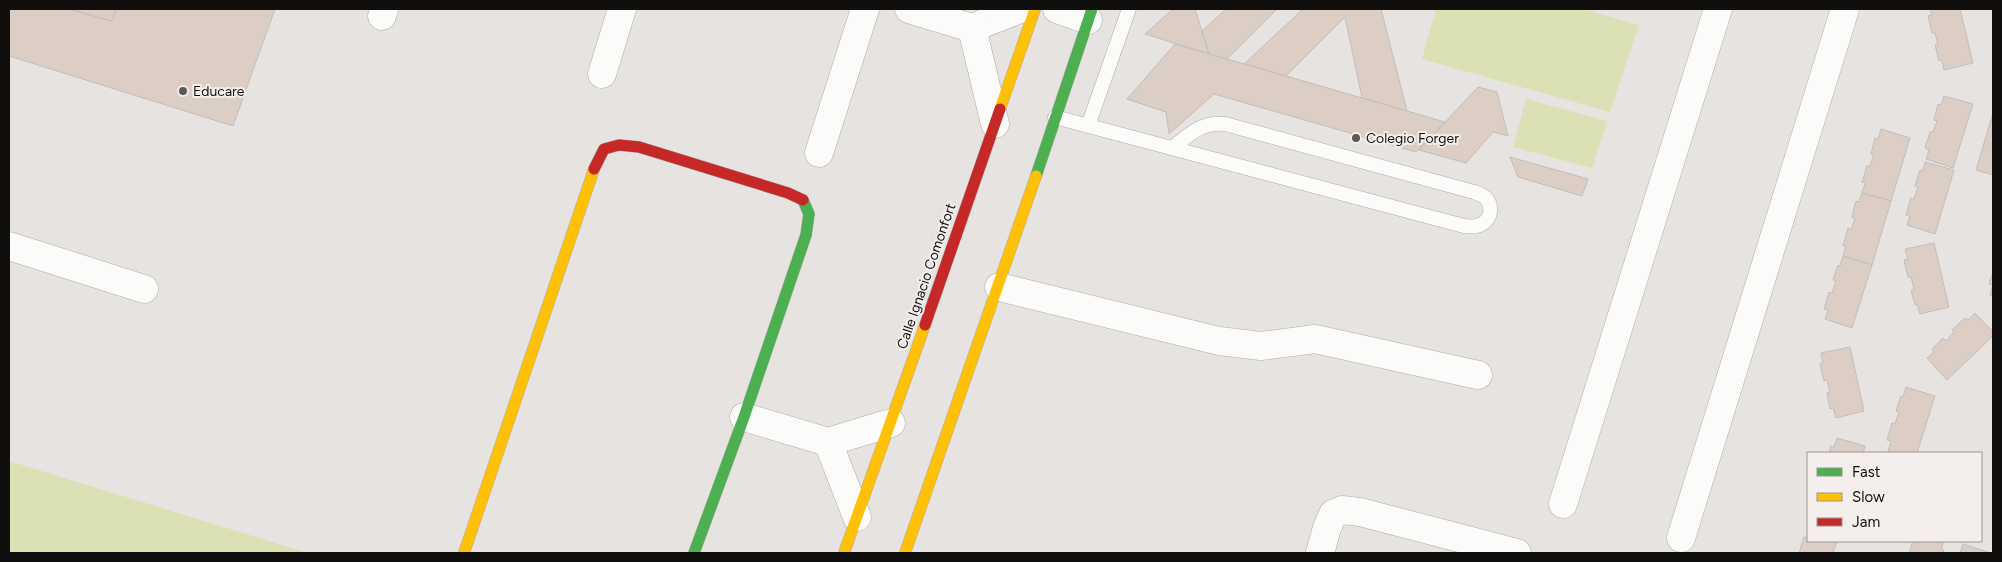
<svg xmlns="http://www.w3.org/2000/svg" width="2002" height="562" viewBox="0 0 2002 562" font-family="Figtree,sans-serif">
  <rect width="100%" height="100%" fill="#e6e3e1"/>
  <!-- green -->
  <g fill="#dce0b5">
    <polygon points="1436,9 1583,9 1639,25 1610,112 1422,59"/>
    <polygon points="1526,99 1607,121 1592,168 1513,147"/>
    <polygon points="9,461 308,553 9,553"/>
  </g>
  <!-- building -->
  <g fill="#dccec4" stroke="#c0bebc">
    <polygon points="9,9 70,9 112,21 116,9 275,9 233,126 9,56"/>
    <polygon points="69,9 116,9 112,21"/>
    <polygon points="1173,9 1195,9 1209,54 1145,34"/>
    <polygon points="1226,9 1277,9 1227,59 1209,54 1202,31"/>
    <polygon points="1303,9 1381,9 1407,111 1362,98 1345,17 1286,76 1244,64"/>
    <polygon points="1930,9 1960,9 1973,63 1944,70 1942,60 1939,61 1935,45 1938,45 1935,33 1932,33 1928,16 1932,15"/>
    <polygon points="1175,44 1286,76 1445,122 1416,152 1214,94 1169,134 1166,112 1127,99"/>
    <polygon points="1478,87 1497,92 1508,136 1493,132 1466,163 1419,150"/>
    <polygon points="1944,96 1973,104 1953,168 1926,159 1929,150 1925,148 1930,132 1933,132 1937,121 1934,120 1938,104 1941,105"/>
    <polygon points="1993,113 1993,175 1976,170"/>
    <polygon points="1881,129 1910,138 1891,201 1862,193 1865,183 1862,182 1867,166 1870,166 1874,154 1871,154 1875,138 1878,139"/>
    <polygon points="1510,157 1588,179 1582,196 1518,177"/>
    <polygon points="1925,162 1954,170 1935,234 1907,225 1910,216 1906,215 1911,198 1914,199 1918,187 1915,186 1920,170 1923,171"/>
    <polygon points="1862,193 1891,201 1872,265 1843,256 1846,246 1843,246 1848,228 1851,230 1855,218 1852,217 1856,201 1859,202"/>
    <polygon points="1934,243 1949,307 1920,314 1917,304 1915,305 1911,290 1914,289 1911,277 1908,277 1904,260 1908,259 1905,249"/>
    <polygon points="1843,256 1872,265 1852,328 1825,319 1828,310 1824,309 1829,292 1832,293 1836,281 1833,280 1838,265 1840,266"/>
    <polygon points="1993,272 1993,296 1990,295 1993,285 1989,284"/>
    <polygon points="1975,313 1993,332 1993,336 1947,380 1927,358 1934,352 1932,349 1943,338 1946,341 1954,332 1952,330 1965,318 1968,320"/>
    <polygon points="1850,347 1864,411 1836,418 1833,408 1830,409 1827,393 1830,392 1827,380 1824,381 1820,364 1823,363 1821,353"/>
    <polygon points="1906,387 1935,396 1917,453 1896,453 1888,451 1891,441 1887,440 1892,423 1895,424 1899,412 1896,411 1901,396 1903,397"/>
    <polygon points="1837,438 1865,446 1863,453 1829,453 1831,446 1834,447"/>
    <polygon points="1808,533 1808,541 1837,541 1833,553 1799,553 1804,537 1807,538"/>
    <polygon points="1913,541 1944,541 1941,549 1944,550 1943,553 1909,553"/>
    <polygon points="1963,544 1991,553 1960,553"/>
  </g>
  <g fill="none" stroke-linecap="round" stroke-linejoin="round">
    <defs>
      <g id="lane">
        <path d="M 1055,117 L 1464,226 C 1467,226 1473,227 1476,226 C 1490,224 1495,207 1485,197 C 1482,195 1477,193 1474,192 L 1225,124 C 1201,122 1190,134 1172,148"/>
        <polyline points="1088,126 1129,9"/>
      </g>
      <g id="street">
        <polyline points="909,9 972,28 1020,9"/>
        <polyline points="1057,9 1088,20"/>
        <polyline points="382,16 384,9"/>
        <polyline points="972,28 995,124"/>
        <polyline points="602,74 622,9"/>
        <polyline points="819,153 865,9"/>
        <polyline points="9,246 144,289"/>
        <polyline points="999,287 1219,341 1261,346 1315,339 1478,375"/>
        <polyline points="744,417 828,442 891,423"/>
        <polyline points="828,442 857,517"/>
        <polyline points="1563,504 1718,9"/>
        <polyline points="1681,538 1845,9"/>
        <polyline points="1320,553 1327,528 1333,514 1342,510 1360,512 1517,553"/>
      </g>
      <g id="fast">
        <polyline points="1036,176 1092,9"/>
        <polyline points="694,553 744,417 806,235 809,214 803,200"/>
      </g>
      <g id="slow">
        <polyline points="1000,109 1035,9"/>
        <polyline points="464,553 594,169"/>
        <polyline points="844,553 925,325"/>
        <polyline points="905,553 1036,176"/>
      </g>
      <g id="jam">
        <polyline points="594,169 604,149 619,145 639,147 788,193 803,200"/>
        <polyline points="925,325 1000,109"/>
      </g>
    </defs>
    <!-- lane casing -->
    <use href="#lane" stroke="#afadac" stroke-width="15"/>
    <!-- street casing -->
    <use href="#street" stroke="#afadac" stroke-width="29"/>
    <!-- fast casing -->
    <use href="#fast" stroke="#afadac" stroke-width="12"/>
    <!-- slow casing -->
    <use href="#slow" stroke="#afadac" stroke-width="12"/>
    <!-- jam casing -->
    <use href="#jam" stroke="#afadac" stroke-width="12"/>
    <!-- lane -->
    <use href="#lane" stroke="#fbfbfa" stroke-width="14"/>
    <!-- street -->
    <use href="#street" stroke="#fbfbfa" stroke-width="28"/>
    <!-- fast -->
    <use href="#fast" stroke="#4caf50" stroke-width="11"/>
    <!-- slow -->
    <use href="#slow" stroke="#ffc107" stroke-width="11"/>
    <!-- jam -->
    <use href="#jam" stroke="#c62828" stroke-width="11"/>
  </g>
  <!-- markers -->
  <g fill="#5b5958" stroke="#f4efed" stroke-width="2">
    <circle cx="183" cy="91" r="5"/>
    <circle cx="1356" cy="138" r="5"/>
  </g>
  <g text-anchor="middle" stroke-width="4" stroke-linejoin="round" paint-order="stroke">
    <!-- poi labels -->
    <g font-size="14" fill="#100f0e" stroke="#f4efed" text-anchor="start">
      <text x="193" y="96">Educare</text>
      <text x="1366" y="143">Colegio Forger</text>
    </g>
    <!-- street labels -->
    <g font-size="14" fill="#100f0e" stroke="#f4efed">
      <text transform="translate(926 276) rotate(-71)" y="5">Calle Ignacio Comonfort</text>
    </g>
  </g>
  <!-- border -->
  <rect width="2002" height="562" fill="none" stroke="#100f0e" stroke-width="20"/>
  <!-- legend -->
  <rect x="1807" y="452" width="175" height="90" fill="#f4efed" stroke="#999594"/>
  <rect x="1817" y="468" width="25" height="8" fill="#4caf50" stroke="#999594"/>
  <text x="1852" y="477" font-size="15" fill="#100f0e">Fast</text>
  <rect x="1817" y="493" width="25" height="8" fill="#ffc107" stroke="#999594"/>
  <text x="1852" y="502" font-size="15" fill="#100f0e">Slow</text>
  <rect x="1817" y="518" width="25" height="8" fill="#c62828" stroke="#999594"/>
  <text x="1852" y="527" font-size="15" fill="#100f0e">Jam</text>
</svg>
